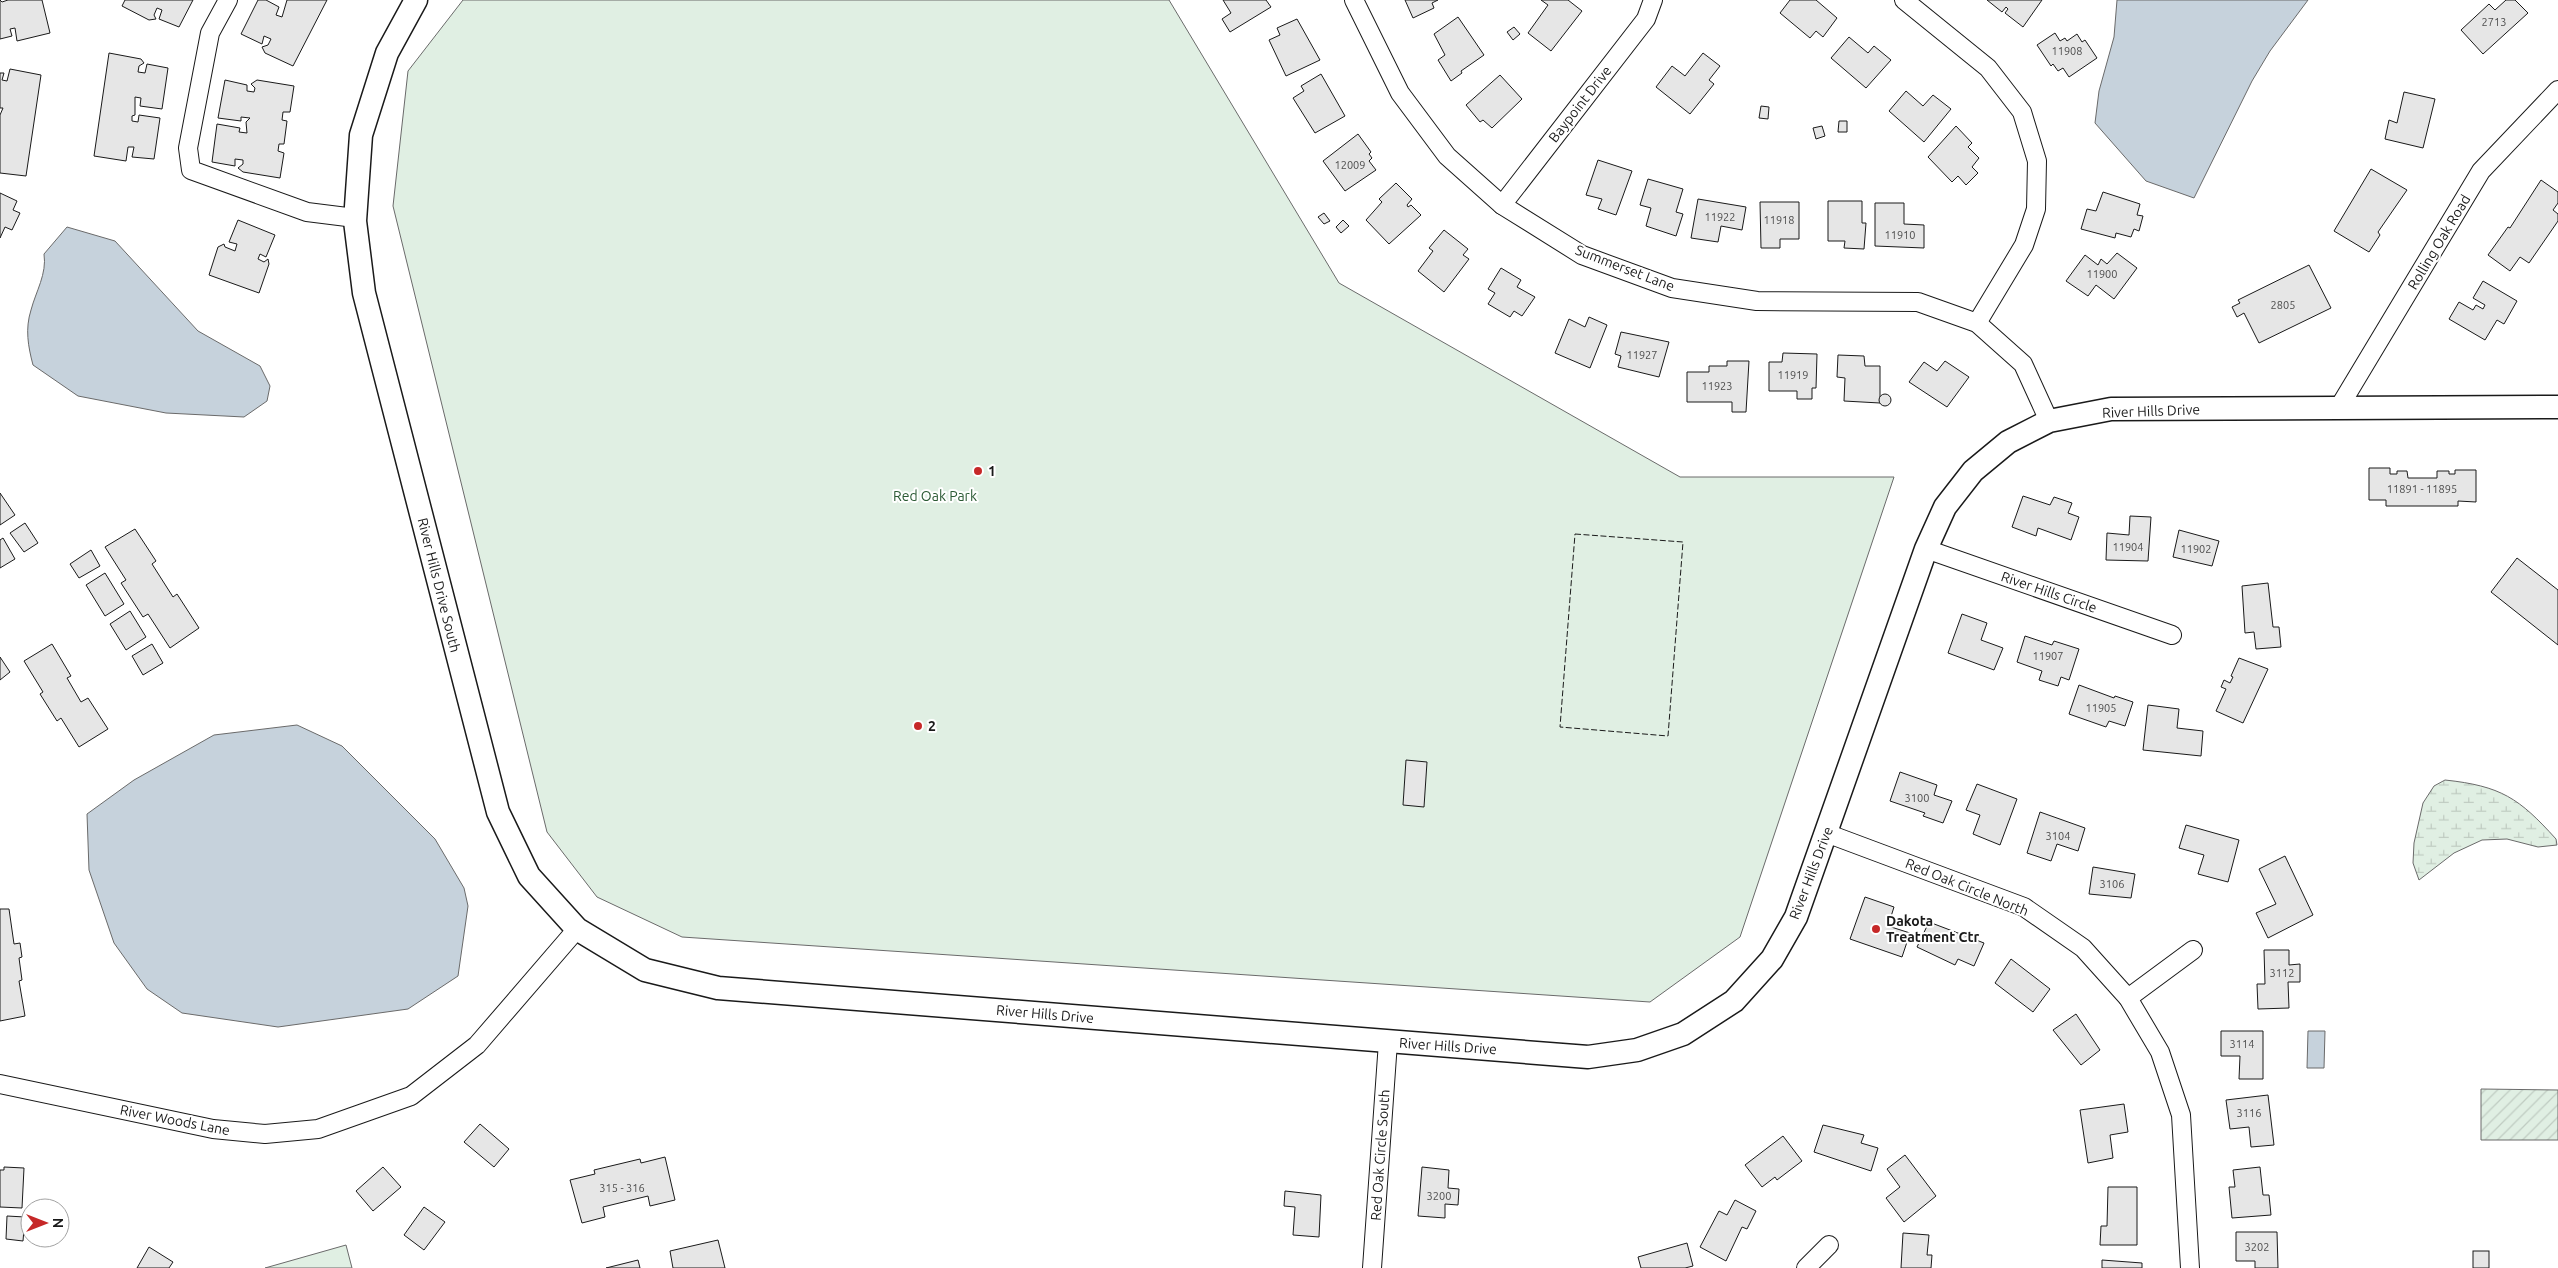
<svg xmlns="http://www.w3.org/2000/svg" width="2558" height="1268" viewBox="0 0 2558 1268" font-family="Ubuntu,sans-serif">
  <defs>
    <pattern id="wetland-marsh" width="20" height="14" patternUnits="userSpaceOnUse" patternTransform="scale(1.25)"><rect width="20" height="14" fill="#e0efe3"/><path d="M1 5h8M5 5V1M11 12h8M15 12V8" fill="none" stroke="#c0ccc2"/></pattern>
    <pattern id="garden-furrows" width="10" height="10" patternUnits="userSpaceOnUse" patternTransform="scale(1.25)"><rect width="10" height="10" fill="#e0efe3"/><path d="M-1 1l2-2M0 10L10 0M9 11l2-2" fill="none" stroke="#c0ccc2"/></pattern>
  </defs>
  <rect width="100%" height="100%" fill="#fff"/>
  <!-- wetland -->
  <path fill="url(#wetland-marsh)" stroke="#6a6a6a" d="M 2445,780 C 2501,786 2519,798 2556,839 L 2557,845 L 2538,847 L 2507,839 L 2482,840 L 2454,853 L 2419,880 L 2413,863 L 2414,843 L 2423,803 L 2434,786 Z"/>
  <!-- park -->
  <g fill="#e0efe3" stroke="#6a6a6a">
    <polygon points="463,0 1169,0 1339,283 1680,477 1894,477 1740,937 1650,1002 682,937 597,897 547,832 393,206 408,71"/>
    <polygon points="346,1245 352,1268 265,1268"/>
  </g>
  <!-- garden -->
  <polygon fill="url(#garden-furrows)" stroke="#6a6a6a" points="2481,1089 2558,1090 2558,1140 2481,1140"/>
  <!-- water -->
  <g fill="#c6d2dc" stroke="#6a6a6a">
    <polygon points="2117,0 2308,0 2270,51 2252,81 2194,198 2146,181 2095,123 2099,91 2114,37"/>
    <path d="M 67,227 L 115,241 L 198,331 L 260,366 L 270,386 L 267,401 L 244,417 L 166,413 L 78,396 L 33,365 C 28,346 25,329 31,310 C 36,291 47,274 44,254 Z"/>
    <polygon points="297,725 342,746 435,839 464,888 468,906 458,976 408,1009 278,1027 182,1013 147,989 114,943 89,870 87,814 134,780 214,735"/>
    <polygon points="2308,1031 2325,1031 2324,1068 2307,1068"/>
  </g>
  <!-- building -->
  <g fill="#e6e6e6" stroke="#1a1a1a">
    <polygon points="0,0 2,2 8,0 42,0 50,33 17,41 15,28 10,29 12,36 0,39"/>
    <polygon points="125,0 193,0 179,27 159,19 162,10 157,8 154,15 156,19 149,20 122,6"/>
    <polygon points="258,0 266,0 279,7 276,15 282,17 287,0 327,0 293,66 265,53 262,47 268,45 271,39 264,36 262,44 241,34"/>
    <polygon points="1223,0 1266,0 1271,7 1230,32 1222,19 1231,13"/>
    <polygon points="1405,0 1438,0 1432,3 1434,8 1413,18"/>
    <polygon points="1541,0 1568,0 1582,11 1551,51 1528,33 1548,5"/>
    <polygon points="1790,0 1816,0 1837,18 1823,37 1816,31 1810,38 1780,13"/>
    <polygon points="1987,0 2042,0 2023,27 2005,13 2008,9 2006,7 2002,12"/>
    <polygon points="2506,0 2515,0 2528,13 2483,54 2461,30 2489,4 2495,10"/>
    <polygon points="1458,17 1484,55 1461,71 1462,73 1451,81 1438,60 1445,55 1434,34"/>
    <polygon points="1297,19 1320,60 1286,76 1269,40 1280,35 1277,28"/>
    <polygon points="1514,27 1520,34 1513,40 1507,32"/>
    <polygon points="2055,33 2060,41 2065,38 2067,41 2077,34 2082,42 2085,40 2097,58 2069,77 2063,68 2058,71 2053,64 2051,66 2037,45"/>
    <polygon points="1849,37 1868,53 1874,46 1891,60 1866,88 1831,58"/>
    <polygon points="109,53 141,59 144,63 139,66 138,72 145,73 147,64 168,68 162,109 140,106 141,98 135,97 135,115 132,116 132,121 138,122 139,115 160,118 154,159 132,157 134,147 128,147 126,161 94,156"/>
    <polygon points="1703,53 1720,66 1709,80 1714,84 1690,114 1656,87 1672,66 1685,76"/>
    <polygon points="10,69 41,75 26,176 0,173 0,115 3,108 0,108 0,73 4,73 2,80 7,81"/>
    <polygon points="1321,74 1345,116 1315,133 1293,98 1304,91 1301,86"/>
    <polygon points="1500,75 1522,99 1492,128 1483,120 1480,122 1466,105"/>
    <polygon points="225,80 247,85 247,91 254,92 255,88 251,84 257,80 294,86 290,112 283,112 282,120 287,121 284,144 279,144 278,151 284,153 280,178 243,172 238,168 243,164 243,160 235,159 235,166 212,162 217,124 240,128 239,132 247,133 246,122 250,118 241,117 241,121 218,118"/>
    <polygon points="1906,91 1923,106 1933,95 1951,109 1924,142 1889,111"/>
    <polygon points="2404,92 2435,99 2423,148 2385,139 2389,120 2397,123"/>
    <polygon points="1761,106 1769,107 1768,119 1759,118"/>
    <polygon points="1839,121 1847,121 1847,132 1838,132"/>
    <polygon points="1822,126 1825,136 1816,139 1813,128"/>
    <polygon points="1956,126 1972,143 1968,147 1979,158 1972,167 1978,173 1966,185 1958,176 1952,182 1928,157"/>
    <polygon points="1358,134 1371,152 1369,154 1372,158 1369,161 1376,170 1345,191 1323,161"/>
    <polygon points="1598,160 1632,171 1616,215 1598,209 1602,199 1586,195"/>
    <polygon points="2371,169 2407,190 2378,232 2380,235 2369,252 2334,231"/>
    <polygon points="1648,179 1683,189 1676,212 1683,214 1676,236 1646,226 1651,208 1640,205"/>
    <polygon points="2541,180 2558,192 2558,203 2553,210 2558,214 2558,221 2529,263 2520,257 2510,271 2488,255 2508,227 2510,228"/>
    <polygon points="1396,183 1412,199 1407,205 1408,207 1411,205 1421,215 1389,244 1366,220 1382,202 1379,199"/>
    <polygon points="2103,192 2140,204 2137,215 2143,216 2139,231 2134,229 2131,237 2116,233 2115,238 2081,229 2087,209 2096,211"/>
    <polygon points="0,193 17,201 13,210 20,213 12,230 5,227 0,238"/>
    <polygon points="1698,199 1746,207 1742,230 1721,226 1718,242 1691,238"/>
    <polygon points="1828,201 1862,201 1862,223 1866,223 1864,249 1844,248 1845,241 1828,241"/>
    <polygon points="1760,202 1799,202 1799,239 1780,239 1780,248 1761,248"/>
    <polygon points="1875,203 1904,203 1904,224 1924,225 1924,248 1875,246"/>
    <polygon points="1324,213 1330,221 1324,224 1318,217"/>
    <polygon points="238,220 275,235 266,257 260,254 258,259 264,262 268,259 269,264 259,293 209,275 218,247 224,244 225,247 235,251 237,244 229,242"/>
    <polygon points="1343,220 1349,226 1341,233 1336,227"/>
    <polygon points="1444,230 1468,249 1463,255 1469,259 1444,292 1418,271 1433,251 1429,248"/>
    <polygon points="2117,253 2137,268 2114,299 2096,285 2088,296 2066,281 2085,255 2098,265 2101,259 2107,264"/>
    <polygon points="2309,265 2331,308 2259,343 2244,313 2237,317 2232,307 2240,303 2238,300"/>
    <polygon points="1501,268 1521,280 1517,287 1535,297 1522,316 1514,311 1510,317 1488,304 1495,293 1488,289"/>
    <polygon points="2483,281 2517,301 2504,324 2497,320 2485,340 2449,319 2459,302 2473,310 2476,305 2483,309 2485,305 2473,298"/>
    <polygon points="1589,317 1607,325 1590,368 1555,353 1569,319 1585,327"/>
    <polygon points="1621,332 1669,342 1659,377 1618,367 1621,356 1615,354"/>
    <polygon points="1783,353 1817,354 1816,388 1812,388 1812,399 1797,399 1797,391 1769,391 1769,362 1782,362"/>
    <polygon points="1838,355 1864,356 1865,366 1880,366 1880,403 1844,401 1845,378 1837,377"/>
    <polygon points="1727,361 1749,361 1746,412 1732,412 1732,402 1687,402 1687,372 1709,372 1709,366 1727,366"/>
    <polygon points="1945,361 1969,377 1947,407 1909,382 1924,362 1937,371"/>
    <circle cx="1885" cy="400" r="6"/>
    <polygon points="2369,468 2390,468 2390,474 2397,474 2397,471 2407,471 2408,478 2437,478 2437,471 2449,471 2449,474 2455,474 2455,470 2476,470 2476,502 2458,501 2458,506 2386,506 2386,500 2369,500"/>
    <polygon points="0,493 15,515 0,525"/>
    <polygon points="2023,496 2050,505 2054,497 2072,503 2068,513 2079,517 2071,540 2038,528 2036,536 2012,527"/>
    <polygon points="2130,516 2151,517 2148,561 2106,560 2107,533 2129,535"/>
    <polygon points="25,523 38,543 24,552 10,533"/>
    <polygon points="135,529 156,561 152,564 173,597 177,594 199,628 170,648 148,614 143,617 121,583 126,580 105,547"/>
    <polygon points="2179,530 2219,541 2212,566 2173,557"/>
    <polygon points="3,538 15,559 0,568 0,540"/>
    <polygon points="91,550 100,566 79,578 70,564"/>
    <polygon points="2517,558 2558,590 2558,645 2491,592"/>
    <polygon points="105,573 124,604 105,616 86,585"/>
    <polygon points="2268,583 2273,627 2279,627 2281,647 2256,649 2254,632 2245,633 2242,586"/>
    <polygon points="130,611 146,637 126,650 110,624"/>
    <polygon points="1962,614 1987,623 1981,640 2003,648 1994,670 1948,653"/>
    <polygon points="2025,636 2052,645 2054,641 2079,649 2069,680 2061,677 2058,686 2039,680 2042,671 2017,662"/>
    <polygon points="52,644 71,676 67,678 81,702 88,698 108,729 79,747 61,718 57,721 40,694 43,692 24,661"/>
    <polygon points="152,644 163,663 143,675 132,656"/>
    <polygon points="0,657 10,672 0,680"/>
    <polygon points="2239,658 2268,669 2243,723 2216,711 2226,689 2221,687 2224,680 2230,683 2233,677 2231,676"/>
    <polygon points="2079,685 2114,698 2115,696 2133,702 2125,726 2109,721 2106,727 2069,714"/>
    <polygon points="2148,705 2179,709 2177,728 2203,731 2201,756 2143,750"/>
    <polygon points="1406,760 1427,762 1424,807 1403,805"/>
    <polygon points="1900,772 1937,785 1934,795 1952,801 1943,823 1923,816 1925,813 1890,801"/>
    <polygon points="1977,784 2017,799 2000,845 1973,834 1980,815 1966,810"/>
    <polygon points="2040,812 2085,828 2078,851 2057,844 2051,861 2027,853"/>
    <polygon points="2186,825 2239,840 2228,882 2198,874 2204,855 2179,848"/>
    <polygon points="2285,856 2313,915 2268,938 2256,913 2276,904 2259,869"/>
    <polygon points="2093,867 2135,874 2131,898 2089,894"/>
    <polygon points="1865,897 1894,907 1888,926 1910,933 1902,957 1850,939"/>
    <polygon points="0,909 9,909 14,944 20,943 22,957 19,958 22,980 19,981 25,1016 0,1021"/>
    <polygon points="1929,922 1984,943 1974,966 1958,959 1955,965 1917,947"/>
    <polygon points="2264,950 2289,950 2289,965 2300,964 2300,982 2288,982 2289,1008 2258,1009 2257,984 2265,984"/>
    <polygon points="2011,959 2050,989 2033,1012 1995,983"/>
    <polygon points="2076,1014 2100,1050 2081,1065 2053,1030"/>
    <polygon points="2221,1031 2263,1031 2263,1079 2239,1079 2240,1056 2221,1056"/>
    <polygon points="2268,1095 2274,1145 2251,1147 2249,1127 2230,1129 2226,1100"/>
    <polygon points="2124,1104 2128,1132 2110,1135 2113,1158 2088,1163 2080,1110"/>
    <polygon points="480,1124 509,1149 494,1167 464,1142"/>
    <polygon points="1823,1125 1864,1135 1861,1143 1878,1148 1871,1171 1814,1152"/>
    <polygon points="1783,1136 1802,1161 1777,1180 1775,1177 1762,1187 1745,1165"/>
    <polygon points="1905,1155 1936,1196 1904,1222 1886,1198 1900,1187 1887,1169"/>
    <polygon points="665,1157 675,1200 650,1206 648,1196 603,1207 605,1217 582,1223 570,1180 595,1174 594,1170 640,1159 641,1163"/>
    <polygon points="4,1167 24,1168 22,1208 0,1207 0,1170 4,1170"/>
    <polygon points="383,1167 401,1187 373,1211 356,1191"/>
    <polygon points="1422,1167 1449,1170 1448,1188 1459,1189 1458,1205 1445,1204 1445,1218 1418,1216"/>
    <polygon points="2260,1167 2263,1195 2269,1195 2271,1215 2232,1218 2229,1187 2235,1187 2233,1170"/>
    <polygon points="2108,1187 2137,1187 2137,1245 2100,1245 2101,1226 2107,1226"/>
    <polygon points="1285,1191 1321,1195 1319,1237 1293,1235 1295,1207 1284,1206"/>
    <polygon points="1735,1200 1756,1211 1747,1229 1742,1227 1726,1261 1700,1247 1719,1211 1727,1215"/>
    <polygon points="424,1207 445,1222 424,1250 404,1235"/>
    <polygon points="7,1216 25,1217 23,1241 6,1239"/>
    <polygon points="2236,1232 2277,1232 2278,1268 2255,1268 2255,1261 2236,1261"/>
    <polygon points="1903,1233 1929,1235 1927,1255 1932,1255 1931,1268 1901,1268"/>
    <polygon points="718,1240 725,1268 673,1268 670,1251"/>
    <polygon points="1687,1243 1693,1266 1685,1268 1641,1268 1638,1257"/>
    <polygon points="149,1247 173,1262 169,1268 137,1268"/>
    <rect x="2473" y="1251" width="16" height="17"/>
    <polygon points="638,1260 640,1268 606,1268"/>
    <polygon points="2102,1260 2142,1263 2142,1268 2102,1268"/>
  </g>
  <g fill="none" stroke-linecap="round" stroke-linejoin="round">
    <defs>
      <g id="minor">
        <polyline points="228,0 210,33 188,148 191,170 307,212 355,218"/>
        <polyline points="1354,0 1400,93 1447,156 1502,205 1582,255 1672,288 1757,301 1918,302 1977,323 2023,364 2049,421"/>
        <polyline points="1904,0 1988,68 2022,112 2037,161 2036,209 2024,245 1977,323"/>
        <polyline points="1502,205 1646,19 1653,0"/>
        <polyline points="2338,409 2481,171 2558,90"/>
        <polyline points="1926,549 2172,635"/>
        <polyline points="1826,833 2024,907 2083,948 2128,998 2160,1052 2181,1115 2190,1268"/>
        <polyline points="2128,998 2193,950"/>
        <polyline points="0,1084 213,1129 265,1134 318,1129 411,1096 477,1045 577,929"/>
        <polyline points="1372,1268 1388,1042"/>
        <polyline points="1806,1268 1829,1245"/>
      </g>
      <polyline id="tertiary" points="416,0 387,53 361,135 355,221 364,293 498,812 529,876 577,929 645,970 718,988 1588,1057 1637,1050 1683,1034 1734,1001 1772,959 1796,917 1926,549 1945,507 1973,471 2008,442 2049,421 2111,409 2558,407"/>
    </defs>
    <!-- minor casing -->
    <use href="#minor" stroke="#1a1a1a" stroke-width="20"/>
    <!-- tertiary casing -->
    <use href="#tertiary" stroke="#1a1a1a" stroke-width="25"/>
    <!-- minor -->
    <use href="#minor" stroke="#fff" stroke-width="18"/>
    <!-- tertiary -->
    <use href="#tertiary" stroke="#fff" stroke-width="22"/>
    <!-- fence -->
    <polygon stroke="#1a1a1a" stroke-width="1" stroke-dasharray="6 2.5" stroke-linecap="butt" points="1575,534 1683,542 1668,736 1560,727"/>
  </g>
  <!-- markers -->
  <g fill="#c62828" stroke="#fff" stroke-width="2">
    <circle cx="978" cy="471" r="5"/>
    <circle cx="918" cy="726" r="5"/>
    <circle cx="1876" cy="929" r="5"/>
  </g>
  <g text-anchor="middle" stroke-width="4" stroke-linejoin="round" paint-order="stroke">
    <!-- number labels -->
    <g font-size="11" fill="#4d4d4d">
      <text x="2494" y="26">2713</text>
      <text x="2067" y="55">11908</text>
      <text x="1350" y="169">12009</text>
      <text x="1720" y="221">11922</text>
      <text x="1779" y="224">11918</text>
      <text x="1900" y="239">11910</text>
      <text x="2102" y="278">11900</text>
      <text x="2283" y="309">2805</text>
      <text x="1642" y="359">11927</text>
      <text x="1793" y="379">11919</text>
      <text x="1717" y="390">11923</text>
      <text x="2422" y="493">11891 - 11895</text>
      <text x="2128" y="551">11904</text>
      <text x="2196" y="553">11902</text>
      <text x="2048" y="660">11907</text>
      <text x="2101" y="712">11905</text>
      <text x="1917" y="802">3100</text>
      <text x="2058" y="840">3104</text>
      <text x="2112" y="888">3106</text>
      <text x="2282" y="977">3112</text>
      <text x="2242" y="1048">3114</text>
      <text x="2249" y="1117">3116</text>
      <text x="622" y="1192">315 - 316</text>
      <text x="1439" y="1200">3200</text>
      <text x="2257" y="1251">3202</text>
    </g>
    <!-- street labels -->
    <g font-size="14" fill="#1a1a1a" stroke="#fff">
      <text transform="translate(1580 104) rotate(-52)" y="5">Baypoint Drive</text>
      <text transform="translate(2439 242) rotate(-59)" y="5">Rolling Oak Road</text>
      <text transform="translate(1625 268) rotate(21)" y="5">Summerset Lane</text>
      <text transform="translate(2151 411) rotate(-2)" y="5">River Hills Drive</text>
      <text transform="translate(439 585) rotate(76)" y="5">River Hills Drive South</text>
      <text transform="translate(2049 592) rotate(19)" y="5">River Hills Circle</text>
      <text transform="translate(1811 873) rotate(-69)" y="5">River Hills Drive</text>
      <text transform="translate(1967 887) rotate(22)" y="5">Red Oak Circle North</text>
      <text transform="translate(1045 1014) rotate(5)" y="5">River Hills Drive</text>
      <text transform="translate(1448 1046) rotate(4)" y="5">River Hills Drive</text>
      <text transform="translate(175 1120) rotate(11)" y="5">River Woods Lane</text>
      <text transform="translate(1380 1155) rotate(-86)" y="5">Red Oak Circle South</text>
    </g>
    <!-- poi labels -->
    <g font-size="14" font-weight="bold" fill="#1a1a1a" stroke="#fff" text-anchor="start">
      <text x="988" y="476">1</text>
      <text x="928" y="731">2</text>
      <text x="1886" y="926">Dakota<tspan x="1886" dy="16">Treatment Ctr</tspan></text>
    </g>
    <!-- park labels -->
    <g font-size="14" fill="#2b5a34" stroke="#fff">
      <text x="935" y="501">Red Oak Park</text>
    </g>
  </g>
  <!-- north arrow -->
  <g transform="translate(45 1223) rotate(90)"><circle r="24" fill="#ffffff" stroke="#a3a3a3"/>
  <path d="M0-4L9 19L0 12L-9 19Z" fill="#c62828"/>
  <text y="-8" font-size="14" font-weight="bold" text-anchor="middle" fill="#1a1a1a">N</text>
  </g>
</svg>
